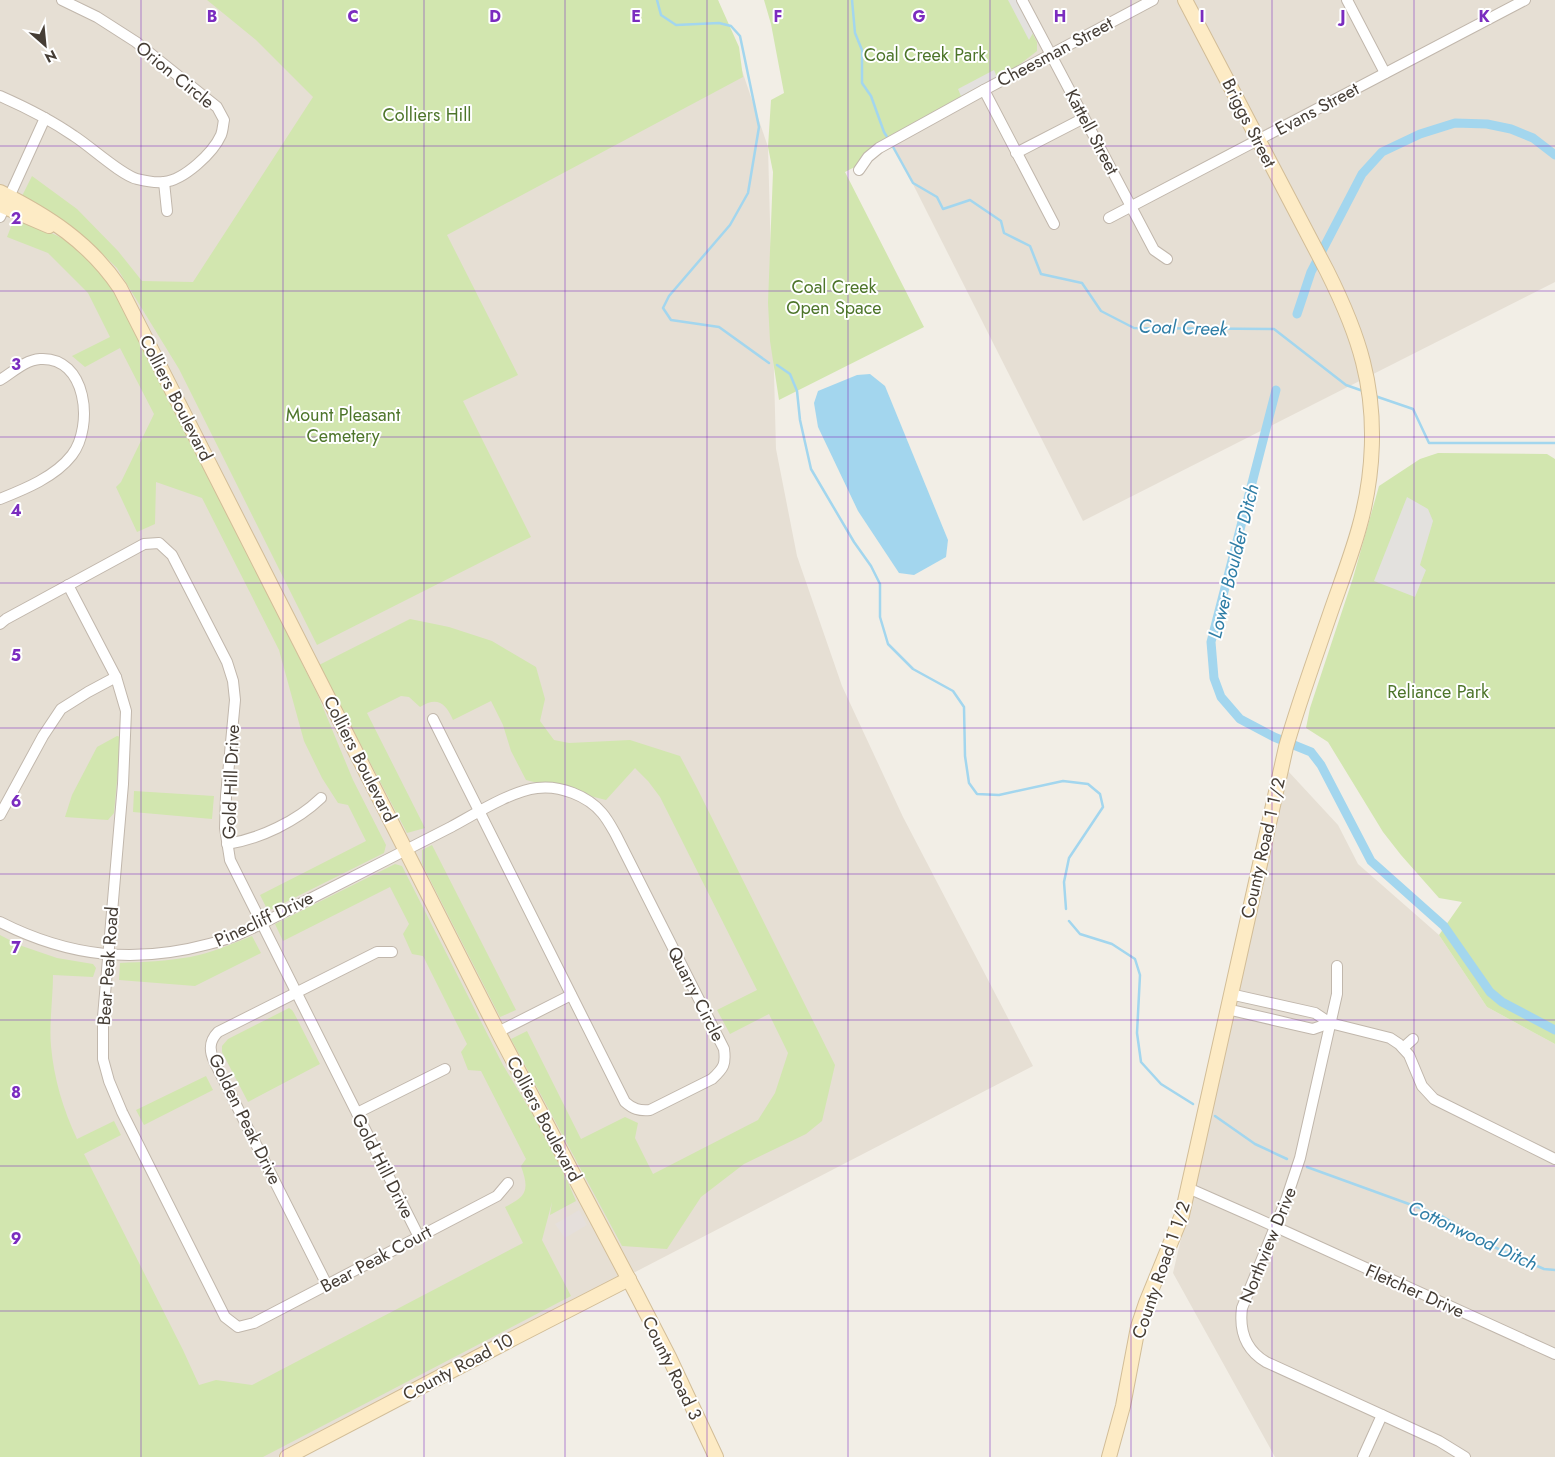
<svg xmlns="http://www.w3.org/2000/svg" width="1555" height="1457" viewBox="0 0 1555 1457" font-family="Jost,sans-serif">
  <rect width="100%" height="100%" fill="#f2eee6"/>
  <!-- residential -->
  <g fill="#e6dfd4">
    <polygon points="0,0 718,0 768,147 776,449 797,556 842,686 903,817 1033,1066 278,1457 0,1457"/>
    <polygon points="820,0 1555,0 1555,282 1083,521"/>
    <polygon points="1288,771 1338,825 1358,864 1439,935 1487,1007 1555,1044 1555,1457 1275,1457 1173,1273 1240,986"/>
  </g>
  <!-- industrial -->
  <polygon fill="#e5dfdb" points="579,1210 587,1225 565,1238 555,1224"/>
  <!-- green -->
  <g fill="#d2e6af">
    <polygon points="207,0 718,0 739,47 743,77 447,235 518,375 463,401 531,537 317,645 179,369 117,268 89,241 56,217 21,198 32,176 77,209 118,251 142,281 193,282 313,97 256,40"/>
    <polygon points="764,0 1015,0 1037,42 1037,51 1019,65 875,144 880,154 845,172 924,327 779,400 770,341 768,303 773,172 768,147 771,100 784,93 771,24"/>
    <path d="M 14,219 C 41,228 68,237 89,258 C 98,268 106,281 115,292 L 317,693 L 353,780 L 386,845 L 384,853 L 268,911 L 260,895 L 366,841 L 348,805 L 338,803 L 322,778 L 304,741 L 279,650 L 202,498 L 156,482 L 155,524 L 137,532 L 116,487 L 121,482 L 154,414 L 120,348 L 85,367 L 72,356 L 110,337 L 88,293 L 48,253 L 7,237 Z"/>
    <polygon points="1438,453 1547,454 1555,459 1555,1044 1487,1007 1439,935 1462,902 1439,898 1401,855 1383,832 1328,742 1306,728 1310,708 1353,578 1379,486 1420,459"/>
    <path d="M 410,619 L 449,627 L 492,641 L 536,667 L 545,699 L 540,721 L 554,740 L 569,743 L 630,740 L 680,756 L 697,788 L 835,1065 L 822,1121 L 806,1134 L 744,1164 L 701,1197 L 667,1249 L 622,1246 L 511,1039 L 527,1031 L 581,1139 L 625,1117 L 638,1123 L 635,1138 L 653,1174 L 758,1120 L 775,1093 L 788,1053 L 769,1014 L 730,1034 L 717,1010 L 757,990 L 660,797 L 648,781 L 635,768 L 606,800 L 526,780 L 511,751 L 503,725 L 491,701 L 453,720 C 446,703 437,696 420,707 L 409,697 L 401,696 L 367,713 L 425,828 L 407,833 L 319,665 Z"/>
    <polygon points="117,736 121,737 114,813 108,820 65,817 72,795 97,747"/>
    <polygon points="134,791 214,796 212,819 133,812"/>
    <polygon points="432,845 516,1010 500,1017 422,864 422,850"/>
    <path d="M 395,864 L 402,866 L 503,1065 L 555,1152 L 576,1201 L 550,1215 L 552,1202 L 542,1240 L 571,1296 L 263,1457 L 0,1457 L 0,935 L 19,945 L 57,958 L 93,964 L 96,968 L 93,977 L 53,975 C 53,997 49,1024 51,1046 C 54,1079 63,1109 77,1139 L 114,1121 L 121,1135 L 84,1154 L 183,1350 L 199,1385 L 216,1380 L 252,1385 L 523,1243 L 505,1207 C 528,1196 529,1189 521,1166 L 526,1159 L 481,1071 L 468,1070 L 461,1052 L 467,1044 L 423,956 L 412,954 L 403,934 L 409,924 L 390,887 L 283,941 L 275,924 Z"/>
    <path d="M 252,936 L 261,953 L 195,986 L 119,980 L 120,963 C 144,962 167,961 190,957 C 211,953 232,944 252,936 Z"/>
    <polygon points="289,1008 292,1010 294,1013 320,1064 248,1102 222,1052 222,1046 228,1039"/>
    <polygon points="206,1076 213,1090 144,1125 136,1110"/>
  </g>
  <!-- parking -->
  <g fill="#e3e1de">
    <polygon points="1008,0 1016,0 1033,33 1029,40"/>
    <polygon points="994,70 997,77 961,96 958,89"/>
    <polygon points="1407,497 1428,509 1433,521 1420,565 1426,570 1415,597 1374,581"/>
  </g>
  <!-- water -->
  <polygon fill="#a3d6ee" points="870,374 885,386 948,540 946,557 914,575 899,573 858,511 818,427 814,403 818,391 857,375"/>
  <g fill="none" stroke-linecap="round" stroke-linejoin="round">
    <!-- stream -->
    <g stroke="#a3d6ee" stroke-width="2.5">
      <polyline points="657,0 661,15 676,25 719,23 731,26 740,36 759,127 748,193 730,225 669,296 663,308 671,320 719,327 769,363"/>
      <polyline points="852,0 855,33 862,50 862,83 871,96 884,132 889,140"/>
      <polyline points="892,145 913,183 937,197 943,209 970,200 1001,221 1004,233 1030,246 1041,274 1082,283 1101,311 1134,328 1274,329 1346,385 1363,391"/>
      <polyline points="777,365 790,374 797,391 800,420 811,469 854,542 871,566 880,584 880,617 888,644 913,669 953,691 964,707 965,756 969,783 977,794 999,795 1063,781 1088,784 1100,794 1103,807 1069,858 1064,882 1066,909"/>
      <polyline points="1375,396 1413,409 1429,443 1555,443"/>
      <polyline points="1069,921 1080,934 1112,944 1135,959 1140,975 1137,1033 1141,1062 1161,1084 1193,1104"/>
      <polyline points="1215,1116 1255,1144 1287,1159"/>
      <polyline points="1307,1167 1442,1216 1483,1242 1544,1269 1555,1270"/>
    </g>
    <!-- canal -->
    <g stroke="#a3d6ee" stroke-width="9">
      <polyline points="1297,314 1311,272 1362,174 1382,152 1420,134 1455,123 1487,124 1511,129 1533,138 1555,155"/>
      <polyline points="1276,390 1211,642 1214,678 1221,697 1240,719 1274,737 1311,752 1321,765 1371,861 1444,926 1490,992 1502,1002 1555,1030"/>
    </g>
    <defs>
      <g id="street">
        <polyline points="1022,0 1154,250 1167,259"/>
        <polyline points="1347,0 1385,73"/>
        <polyline points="984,90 1054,224"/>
        <path d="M 0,96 C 25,107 51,120 74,136 C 90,146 121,175 137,179 C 145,181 156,183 164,182 C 184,180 213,153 221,135 C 223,130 223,124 224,120 L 217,107 L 136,42 L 97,17 L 62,0"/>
        <polyline points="1016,153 1084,118"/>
        <polyline points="859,170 868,157 879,148 984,90 1153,0"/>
        <polyline points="164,182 167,211"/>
        <polyline points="0,217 45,118"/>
        <polyline points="1109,218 1525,0"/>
        <path d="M 0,380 C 13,372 25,360 40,359 C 87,356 94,426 72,455 C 55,477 25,489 0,499"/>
        <polyline points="68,585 116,677 126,711 123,784 103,1017 103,1059 109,1081 122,1112 225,1317 238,1327 254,1323 497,1196 508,1183"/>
        <polyline points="0,624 6,619 144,544 159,543 172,555 227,662 233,681 235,700 226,796 225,828 230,860 419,1237"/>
        <polyline points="0,815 43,736 61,709 88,692 116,677"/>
        <path d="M 227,844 C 260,839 297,821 321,798"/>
        <path d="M 0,922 C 69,957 135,964 209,944 C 243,936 275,916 306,901 C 354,876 403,852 451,827 C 475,814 511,791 537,788 C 560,785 588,796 602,813 C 608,820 612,828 616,835 L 724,1049 C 726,1064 724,1068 712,1079 L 650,1110 C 639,1111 633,1109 625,1102 L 433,719"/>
        <path d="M 1337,966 L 1337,994 L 1300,1158 L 1286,1200 L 1242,1308 C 1239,1331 1246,1350 1266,1362 L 1439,1441 L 1465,1457"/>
        <polyline points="1230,994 1315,1013 1330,1023 1390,1038 1399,1044 1409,1055 1422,1086 1434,1099 1555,1159"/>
        <polyline points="1227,1009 1313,1029 1330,1023"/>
        <polyline points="498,1032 571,995"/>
        <polyline points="1403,1048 1413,1039"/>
        <polyline points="357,1113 445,1069"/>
        <polyline points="1188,1188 1256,1218 1555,1354"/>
        <path d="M 327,1285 L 214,1061 C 209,1050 209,1041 218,1032 L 377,952 L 392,952"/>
        <polyline points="1363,1457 1382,1415"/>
      </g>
      <g id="secondary">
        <path d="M 0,192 C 48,216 89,242 120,288 L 498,1032 L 636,1293 L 669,1357 L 716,1457"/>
        <polyline points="0,205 49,226"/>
        <polyline points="287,1457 516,1337 629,1279"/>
        <path d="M 1109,1457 L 1123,1406 L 1138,1327 L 1146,1303 L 1182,1215 L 1286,747 C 1299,702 1315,658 1330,614 C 1340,585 1351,557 1359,528 C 1374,475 1377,416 1363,362 C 1355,330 1342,301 1327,271 L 1185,0"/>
      </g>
    </defs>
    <!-- street casing -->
    <use href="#street" stroke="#c1b7ac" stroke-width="12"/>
    <!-- secondary casing -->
    <use href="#secondary" stroke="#d2bd97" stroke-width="16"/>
    <!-- street -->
    <use href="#street" stroke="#fff" stroke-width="10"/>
    <!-- secondary -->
    <use href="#secondary" stroke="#fdebc5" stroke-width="14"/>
  </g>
  <!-- grid -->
  <path fill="none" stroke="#7b2cbf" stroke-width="1" stroke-opacity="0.55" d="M 141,0 L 141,1457M 283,0 L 283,1457M 424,0 L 424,1457M 565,0 L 565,1457M 707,0 L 707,1457M 848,0 L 848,1457M 990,0 L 990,1457M 1131,0 L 1131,1457M 1272,0 L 1272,1457M 1414,0 L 1414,1457M 0,146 L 1555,146M 0,291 L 1555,291M 0,437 L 1555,437M 0,583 L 1555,583M 0,728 L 1555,728M 0,874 L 1555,874M 0,1020 L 1555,1020M 0,1166 L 1555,1166M 0,1311 L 1555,1311"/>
  <g text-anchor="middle" stroke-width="4" stroke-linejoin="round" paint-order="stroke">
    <!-- street labels -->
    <g font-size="18" fill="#453d35" stroke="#fff">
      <text transform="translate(1055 52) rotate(-28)" y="6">Cheesman Street</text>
      <text transform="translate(175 75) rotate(39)" y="6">Orion Circle</text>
      <text transform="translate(1317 109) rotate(-28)" y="6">Evans Street</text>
      <text transform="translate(1249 123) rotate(63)" y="6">Briggs Street</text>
      <text transform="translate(1092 132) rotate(62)" y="6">Kattell Street</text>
      <text transform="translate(176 398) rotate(63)" y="6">Colliers Boulevard</text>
      <text transform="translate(360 759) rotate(63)" y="6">Colliers Boulevard</text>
      <text transform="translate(231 782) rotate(-88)" y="6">Gold Hill Drive</text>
      <text transform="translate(1263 848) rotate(-77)" y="6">County Road 1 1/2</text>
      <text transform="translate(264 919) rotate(-25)" y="6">Pinecliff Drive</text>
      <text transform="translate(108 966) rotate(-86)" y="6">Bear Peak Road</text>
      <text transform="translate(696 994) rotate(63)" y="6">Quarry Circle</text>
      <text transform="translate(245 1119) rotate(64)" y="6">Golden Peak Drive</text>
      <text transform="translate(544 1119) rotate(62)" y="6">Colliers Boulevard</text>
      <text transform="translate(383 1166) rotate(63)" y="6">Gold Hill Drive</text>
      <text transform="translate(1268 1245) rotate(-68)" y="6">Northview Drive</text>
      <text transform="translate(376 1259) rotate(-28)" y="6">Bear Peak Court</text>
      <text transform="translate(1161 1270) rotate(-71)" y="6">County Road 1 1/2</text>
      <text transform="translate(1415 1291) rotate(24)" y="6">Fletcher Drive</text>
      <text transform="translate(458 1367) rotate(-28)" y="6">County Road 10</text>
      <text transform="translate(672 1368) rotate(64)" y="6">County Road 3</text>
    </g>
    <!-- park labels -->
    <g font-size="18" fill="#4d752a" stroke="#fff">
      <text x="925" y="61">Coal Creek Park</text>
      <text x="427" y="121">Colliers Hill</text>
      <text x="834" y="293">Coal Creek<tspan x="834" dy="21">Open Space</tspan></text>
      <text x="343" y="421">Mount Pleasant<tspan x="343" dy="21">Cemetery</tspan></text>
      <text x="1438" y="698">Reliance Park</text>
    </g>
    <!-- water labels -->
    <g font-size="19" font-style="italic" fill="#2f7ea6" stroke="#fff">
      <text transform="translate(1183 327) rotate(2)" y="7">Coal Creek</text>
      <text transform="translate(1233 561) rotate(-76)" y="7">Lower Boulder Ditch</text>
      <text transform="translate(1473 1235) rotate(25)" y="7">Cottonwood Ditch</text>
    </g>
  </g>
  <g font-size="16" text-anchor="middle" font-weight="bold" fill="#7b2cbf" stroke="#fff" stroke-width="4" stroke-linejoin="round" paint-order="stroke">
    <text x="212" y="22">B</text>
    <text x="353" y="22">C</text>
    <text x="495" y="22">D</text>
    <text x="636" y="22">E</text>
    <text x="778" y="22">F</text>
    <text x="919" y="22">G</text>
    <text x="1060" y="22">H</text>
    <text x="1202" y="22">I</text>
    <text x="1343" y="22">J</text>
    <text x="1484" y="22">K</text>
    <text x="16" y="224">2</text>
    <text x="16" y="370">3</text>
    <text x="16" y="516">4</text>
    <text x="16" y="661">5</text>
    <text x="16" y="807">6</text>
    <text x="16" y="953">7</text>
    <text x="16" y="1098">8</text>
    <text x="16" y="1244">9</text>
  </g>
  <!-- north arrow -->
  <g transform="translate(45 45) rotate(153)" stroke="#ffffff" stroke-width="4" paint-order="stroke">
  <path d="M0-4L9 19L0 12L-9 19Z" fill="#453d35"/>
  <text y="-8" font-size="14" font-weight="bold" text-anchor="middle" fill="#453d35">N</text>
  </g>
</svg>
